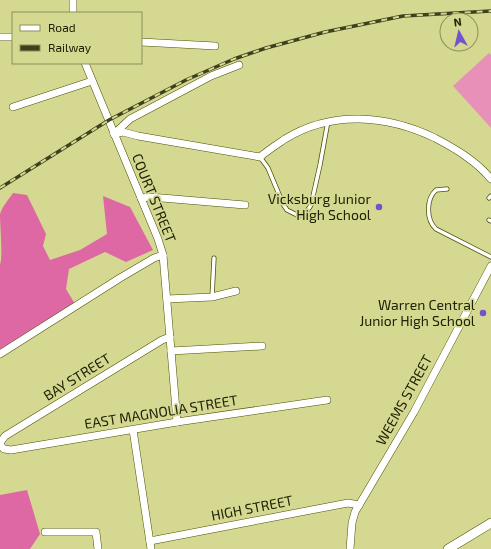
<svg xmlns="http://www.w3.org/2000/svg" width="491" height="549" viewBox="0 0 491 549" font-family="'Exo 2',sans-serif">
  <rect width="100%" height="100%" fill="#d4d891"/>
  <!-- green -->
  <polygon fill="#e791b9" points="489,53 491,55 491,128 453,86"/>
  <!-- forest -->
  <g fill="#de68a3">
    <path d="M 13,193 L 27,195 L 46,234 L 43,246 L 50,260 L 80,250 L 107,234 L 103,196 L 130,207 L 153,250 L 126,262 L 105,252 L 69,269 L 66,289 L 75,304 L 0,350 L 0,264 C 3,259 0,224 0,215 C 1,208 9,199 13,193 Z"/>
    <polygon points="27,490 40,534 30,549 0,549 0,495"/>
  </g>
  <g fill="none" stroke-linecap="round" stroke-linejoin="round">
    <defs>
      <g id="service">
        <polyline points="260,157 268,168 283,204 287,210 297,215 302,215 307,211 311,205 320,165 328,121"/>
        <path d="M 447,189 L 436,190 C 426,199 426,220 436,229 L 491,257"/>
        <polyline points="489,198 491,196"/>
        <polyline points="489,220 491,221"/>
        <polyline points="212,297 214,258"/>
      </g>
      <g id="minor">
        <polyline points="73,0 73,13"/>
        <polyline points="0,37 13,37"/>
        <polyline points="141,42 215,46"/>
        <polyline points="85,63 158,239 163,255 177,422"/>
        <polyline points="13,107 92,81"/>
        <path d="M 114,134 L 123,132 L 138,136 L 260,157 C 268,150 276,145 285,139 C 332,110 387,115 435,138 C 456,149 476,161 491,179"/>
        <polyline points="114,134 130,119 211,76 239,65"/>
        <polyline points="141,198 150,197 245,205"/>
        <polyline points="167,299 212,297 236,291"/>
        <polyline points="171,351 262,346"/>
        <polyline points="0,354 120,278 154,258 163,255"/>
        <polyline points="133,430 151,549"/>
        <polyline points="0,443 5,436 162,340 170,337"/>
        <polyline points="0,445 4,449 11,450 177,422 327,400"/>
        <polyline points="45,532 96,532 98,549"/>
        <polyline points="150,541 348,503 359,505"/>
        <polyline points="350,549 352,523 355,512 414,412 491,266"/>
      </g>
      <polyline id="tertiary" points="448,549 491,523"/>
    </defs>
    <!-- service casing -->
    <use href="#service" stroke="#4e5000" stroke-width="5"/>
    <!-- minor casing -->
    <use href="#minor" stroke="#4e5000" stroke-width="8"/>
    <!-- tertiary casing -->
    <use href="#tertiary" stroke="#4e5000" stroke-width="10"/>
    <!-- service -->
    <use href="#service" stroke="#fff" stroke-width="3.5"/>
    <!-- minor -->
    <use href="#minor" stroke="#fff" stroke-width="7"/>
    <!-- tertiary -->
    <use href="#tertiary" stroke="#fff" stroke-width="9"/>
    <defs>
      <polyline id="rail" points="0,188 109,120 186,80 234,59 266,48 325,32 403,16 491,11"/>
    </defs>
    <!-- rail casing -->
    <use href="#rail" stroke="#3f411d" stroke-width="3.5"/>
    <!-- rail -->
    <use href="#rail" stroke="#d4d891" stroke-width="2" stroke-dasharray="6" stroke-linecap="butt"/>
  </g>
  <!-- markers -->
  <g fill="#7353cd" stroke="#d4d891" stroke-width="1.5">
    <circle cx="379" cy="207" r="4"/>
    <circle cx="483" cy="313" r="4"/>
  </g>
  <g text-anchor="middle" stroke-width="3.5" stroke-linejoin="round" paint-order="stroke">
    <!-- street labels -->
    <g font-size="14" fill="#212205" stroke="#d4d891">
      <text transform="translate(154 198) rotate(68)" y="5">COURT STREET</text>
      <text transform="translate(77 377) rotate(-32)" y="5">BAY STREET</text>
      <text transform="translate(404 400) rotate(-61)" y="5">WEEMS STREET</text>
      <text transform="translate(161 412) rotate(-9)" y="5">EAST MAGNOLIA STREET</text>
      <text transform="translate(252 508) rotate(-11)" y="5">HIGH STREET</text>
    </g>
    <!-- poi labels -->
    <g font-size="14" fill="#212205" stroke="#d4d891" text-anchor="end">
      <text x="371" y="204">Vicksburg Junior<tspan x="371" dy="16">High School</tspan></text>
      <text x="475" y="310">Warren Central<tspan x="475" dy="16">Junior High School</tspan></text>
    </g>
  </g>
  <!-- legend -->
  <rect x="12" y="12" width="130" height="52" fill="#d4d891" stroke="#8c8f59"/>
  <rect x="20" y="25" width="20" height="6" fill="#ffffff" stroke="#8c8f59"/>
  <text x="48" y="32" font-size="12" fill="#212205">Road</text>
  <rect x="20" y="45" width="20" height="6" fill="#3f411d" stroke="#8c8f59"/>
  <text x="48" y="52" font-size="12" fill="#212205">Railway</text>
  <!-- north arrow -->
  <g transform="translate(459 32) rotate(352)"><circle r="19" fill="#d4d891" stroke="#8c8f59"/>
  <path d="M0-3L7 15L0 10L-7 15Z" fill="#7353cd"/>
  <text y="-6" font-size="11" font-weight="bold" text-anchor="middle" fill="#212205">N</text>
  </g>
</svg>
